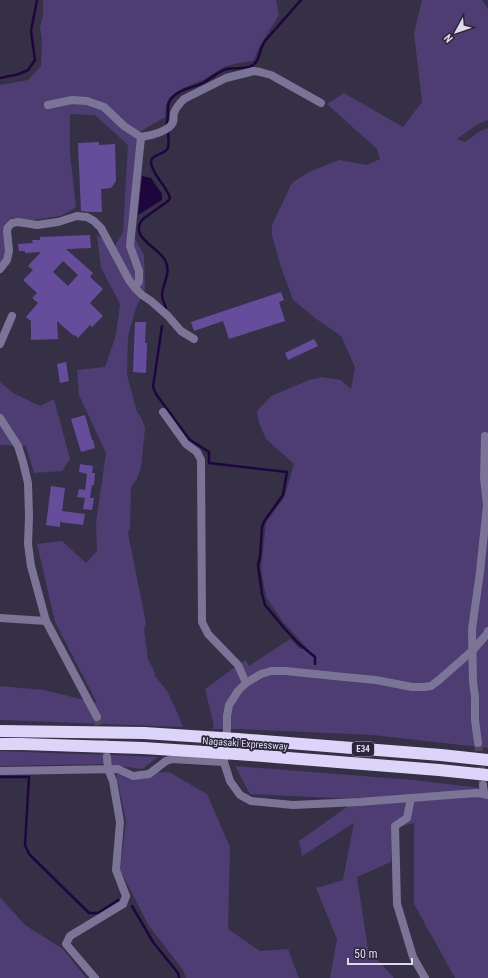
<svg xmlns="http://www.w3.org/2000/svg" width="488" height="978" viewBox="0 0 488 978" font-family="'Roboto Condensed',sans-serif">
  <rect width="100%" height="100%" fill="#353046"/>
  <!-- green -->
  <g fill="#4d3d72">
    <path d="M 43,0 L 276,0 L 279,15 L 261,44 L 253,61 L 238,63 L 224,67 L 203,80 L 183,88 L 169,98 L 166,106 L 165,117 L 141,131 L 134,237 L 144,255 L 145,289 L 136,308 L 128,336 L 127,375 L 137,412 L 141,417 L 145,428 L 141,467 L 137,479 L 131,487 L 130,528 L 128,533 L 146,623 L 144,629 L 148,660 L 153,668 L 155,676 L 167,691 L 177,712 L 183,727 L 0,720 L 0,686 L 44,690 L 97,703 L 55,622 L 37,544 L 62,541 L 86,563 L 97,551 L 96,523 L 106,453 L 79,395 L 77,370 L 105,367 L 116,335 L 120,304 L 101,268 L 97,235 L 114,248 L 123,232 L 128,145 L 95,115 L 70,114 L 70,153 L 76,207 L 61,216 L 33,220 L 12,218 L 4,224 C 5,235 9,254 0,262 L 0,85 L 28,80 L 41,66 L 42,41 L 40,27 L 43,16 Z"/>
    <polygon points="422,0 482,0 488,9 488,120 478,124 457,139 465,142 480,131 488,128 488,748 373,735 237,729 212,729 214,726 205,689 235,667 246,660 249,666 290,639 300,649 307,648 283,622 266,597 261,569 266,522 284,498 294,464 266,439 259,423 257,411 271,396 309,380 322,377 341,380 351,389 355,367 341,336 315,318 293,300 280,264 272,235 272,225 292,183 309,172 339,160 367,165 380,159 377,149 327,104 344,93 403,127 422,102 414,33"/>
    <polygon points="0,382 13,393 40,406 54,399 70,459 62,471 34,473 26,446 0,445"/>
    <polygon points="0,751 158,757 142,769 106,764 0,766"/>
    <polygon points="235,766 414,780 488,789 488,978 455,978 414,904 414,823 392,829 391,862 357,877 368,949 394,978 330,978 337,939 316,888 343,880 354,823 302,856 299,841 358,799 250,794"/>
    <polygon points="169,772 207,794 230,847 228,929 260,951 288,949 299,978 186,978 183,970 149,926 120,870 126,821 116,774"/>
    <polygon points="0,897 25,925 63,949 86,978 0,978"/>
  </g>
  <!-- water -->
  <polygon fill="#1d063e" points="142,176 151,178 162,194 162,200 138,215"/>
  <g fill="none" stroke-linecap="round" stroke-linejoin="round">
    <!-- stream -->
    <g stroke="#1d063e" stroke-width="2.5">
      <polyline points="0,78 19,74 28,70 35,60 31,31 37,0"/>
      <path d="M 166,308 C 165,304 162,300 162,296 C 162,284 172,273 165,260 C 158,247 128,237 143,219 L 168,201 L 170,198 C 167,186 153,176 151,163 C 150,154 165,155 168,148 C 170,140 167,131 167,123 C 167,120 168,118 168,114 C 168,110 167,106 169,102 C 175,90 192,88 203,83 C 211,79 218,71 227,69 C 235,67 246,70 253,65 C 259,61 259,55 261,49 C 262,46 264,43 265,41 L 301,0"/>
      <polyline points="162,326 153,387 156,394 189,439 209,452 209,463 287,472 283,495 265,520 262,527 260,557 258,565 262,594 265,605 285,629 298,643 315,657 315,664"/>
      <polyline points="0,777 29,777 25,845 29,854 89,913 98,913 118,900"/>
      <polyline points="132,906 153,942 178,973 179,978"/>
    </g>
  </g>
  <!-- building -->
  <g fill="#654d9b" fill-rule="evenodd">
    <polygon points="99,142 99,145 115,144 116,181 111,188 101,189 102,212 90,212 81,211 78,143"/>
    <path d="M 90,235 L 91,248 L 66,249 L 93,273 L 90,277 L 103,289 L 90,303 L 103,316 L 92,327 L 90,325 L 78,338 L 75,335 L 74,336 L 57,321 L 58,339 L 31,340 L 31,321 L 26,317 L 38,303 L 32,298 L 37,293 L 23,280 L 33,270 L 28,266 L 41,252 L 25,253 L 25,251 L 19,251 L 18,244 L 33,243 L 32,240 L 40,240 L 40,237 ZM 63,261 L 78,275 L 68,286 L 53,272 Z"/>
    <polygon points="281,292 284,300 279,302 285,321 229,339 223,321 194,331 191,322"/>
    <polygon points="135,322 146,322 145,343 147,343 146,373 133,372"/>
    <polygon points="314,339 318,346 288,360 285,353"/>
    <polygon points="66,362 69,381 60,383 57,364"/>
    <polygon points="85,415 92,440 93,440 95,448 81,452 71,419"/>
    <polygon points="80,464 93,466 92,473 95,473 94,485 92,485 90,498 94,498 92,510 83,509 85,498 77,497 79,489 85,490 87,474 79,472"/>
    <polygon points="51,486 65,488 62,511 85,514 83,525 60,522 60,527 46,525"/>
  </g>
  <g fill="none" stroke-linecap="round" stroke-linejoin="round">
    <!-- minor-tunnel -->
    <g stroke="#4e4a5e" stroke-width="8" stroke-dasharray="8 4" stroke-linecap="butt">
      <polyline points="97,717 107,757"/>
      <polyline points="478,743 483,785"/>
    </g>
    <!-- minor -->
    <g stroke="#7c7497" stroke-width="8">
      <path d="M 48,105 L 72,100 L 87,101 L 104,107 L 124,126 L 141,137 C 150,136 170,131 173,122 C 174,119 173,116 174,113 C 176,107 180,103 184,99 L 226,78 L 254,71 L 260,72 L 271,75 L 321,103"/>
      <polyline points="0,269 7,260 9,251 7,231 8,227 12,223 18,222 37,225 58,222 77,216 87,217 94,221 101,228 129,280 135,288 142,295 151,301 168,316 181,331 194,339"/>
      <polyline points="135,288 139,281 139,271 130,246 141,137"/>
      <polyline points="0,344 12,316"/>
      <polyline points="163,412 186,444 197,452 201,460 202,622 208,634 238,665 246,683"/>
      <polyline points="0,418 18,446 23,462 28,483 29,516 28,544 31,566 46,621 97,717"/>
      <polyline points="0,618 46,621"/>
      <polyline points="488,631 487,634 473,650 439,680 431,686 424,687 412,687 376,680 334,676 286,671 271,671 261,674 246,683 238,691 229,705 227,716 227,729 224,762 230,781 240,795 251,801 293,805 359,802 476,793 484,794 488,795"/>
      <polyline points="478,743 475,720 475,697 473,682 472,629 480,572 487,505 484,478 485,436"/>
      <polyline points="0,771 118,769 133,776 149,774 166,761 172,759 224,762"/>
      <polyline points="483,785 484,794"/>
      <polyline points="411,798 407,818 395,826 397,904 413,957 425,978"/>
      <polyline points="95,978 66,944 70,936 123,904 126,896 116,870 120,822 113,781 108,769 107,757"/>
    </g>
    <!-- motorway -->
    <g stroke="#ddd5f9" stroke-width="12">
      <polyline points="0,731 144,733"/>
      <polyline points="237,739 441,755 488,760"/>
      <polyline points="0,744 22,744 143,748"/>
      <polyline points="237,754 439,770 488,775"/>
    </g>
    <!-- motorway-bridge -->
    <g stroke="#ddd5f9" stroke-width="12">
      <polyline points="144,733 237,739"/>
      <polyline points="143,748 237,754"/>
    </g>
  </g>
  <g text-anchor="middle" stroke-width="3.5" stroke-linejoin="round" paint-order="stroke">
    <!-- shield labels -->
    <rect fill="#2b263b" stroke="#a8a4b5" stroke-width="1" x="352" y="742" width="22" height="14" rx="3"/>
    <g font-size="9" font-weight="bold" fill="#dddae9">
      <text x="363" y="752">E34</text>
    </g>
    <!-- street labels -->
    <g font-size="10" fill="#dddae9" stroke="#2b263b">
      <text transform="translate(245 743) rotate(4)" y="4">Nagasaki Expressway</text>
    </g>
  </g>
  <!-- north arrow -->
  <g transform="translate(456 32) rotate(230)" stroke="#2b263b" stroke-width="3" paint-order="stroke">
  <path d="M0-3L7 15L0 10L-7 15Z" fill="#dddae9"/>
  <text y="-6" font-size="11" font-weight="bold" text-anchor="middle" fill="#dddae9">N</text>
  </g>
  <!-- scale -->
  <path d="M348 958v6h64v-6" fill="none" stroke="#dddae9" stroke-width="2"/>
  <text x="354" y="958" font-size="12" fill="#dddae9" stroke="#2b263b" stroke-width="3" paint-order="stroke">50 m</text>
</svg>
